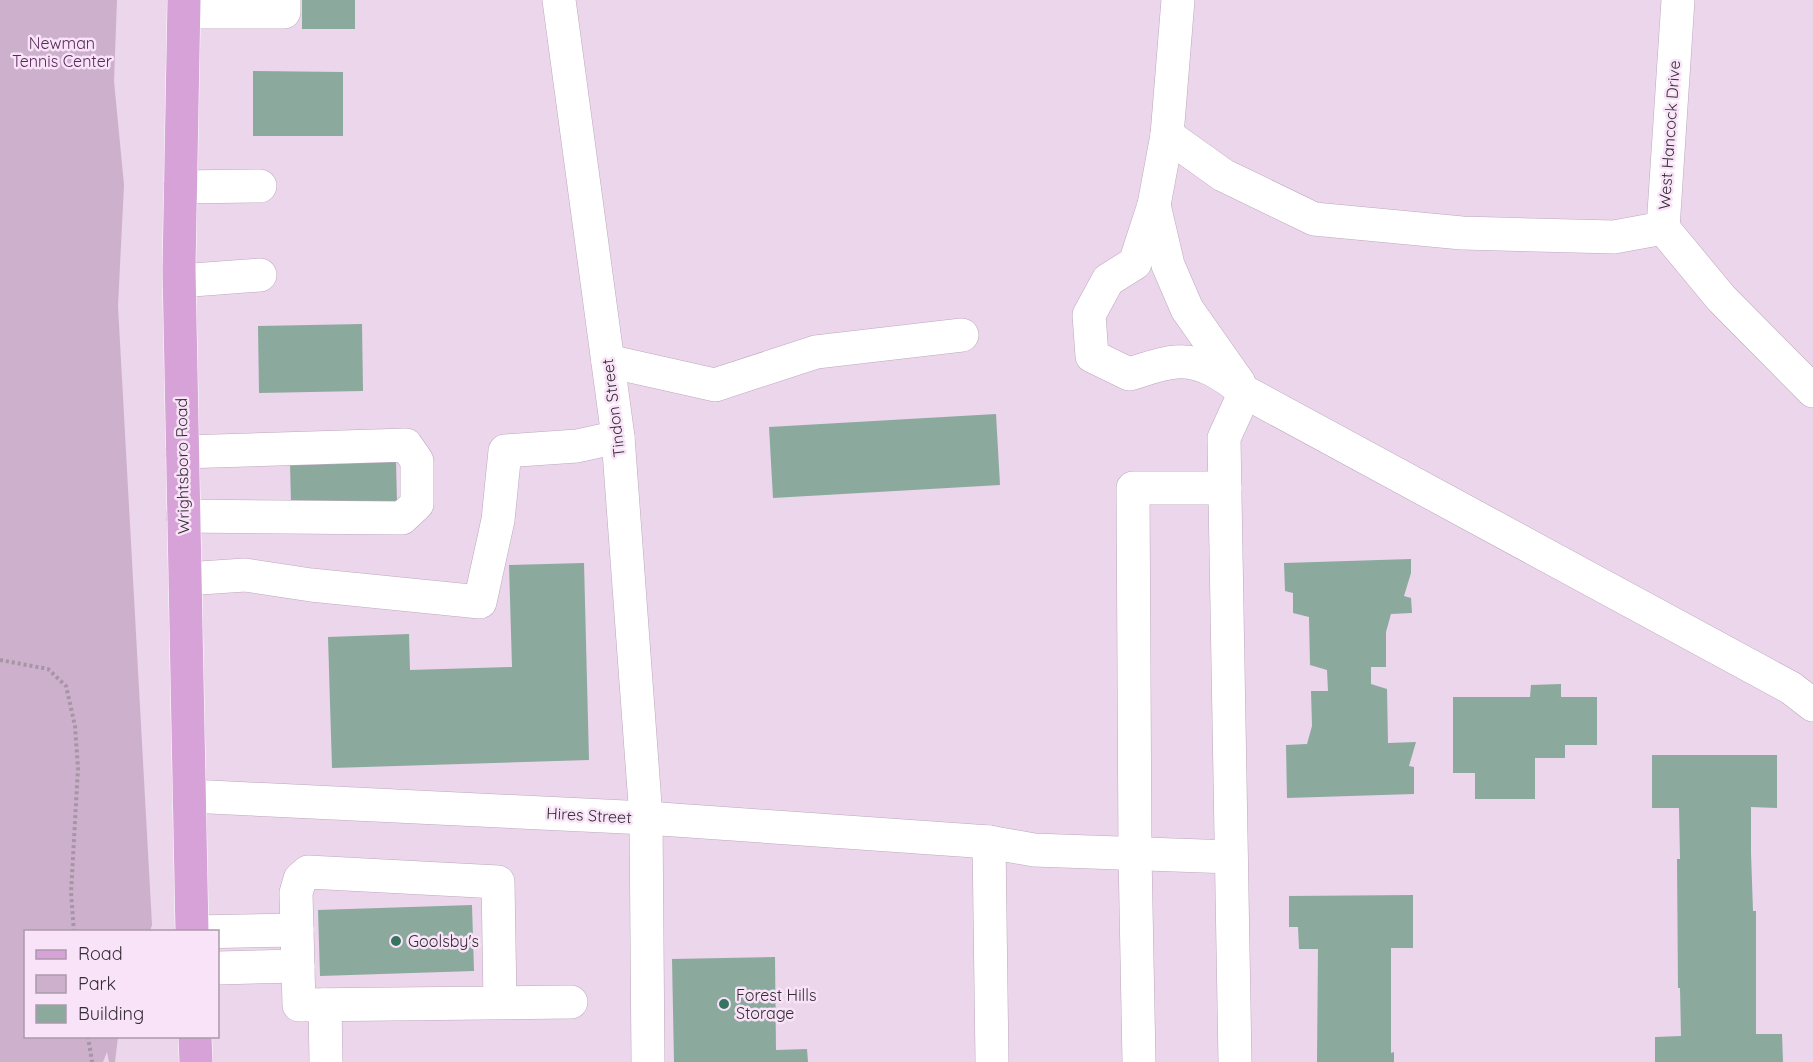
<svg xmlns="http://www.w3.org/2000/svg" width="1813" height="1062" viewBox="0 0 1813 1062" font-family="Quicksand,sans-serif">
  <rect width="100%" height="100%" fill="#ecd6eb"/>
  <!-- green -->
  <polygon fill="#cdb1cc" points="0,0 117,0 114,81 124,185 118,306 152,925 150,931 26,932 26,1036 118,1037 115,1062 109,1062 107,1052 103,1062 0,1062"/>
  <!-- building -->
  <g fill="#8ca99e">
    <rect x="302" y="0" width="53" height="29"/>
    <polygon points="253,71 343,72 343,136 253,136"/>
    <polygon points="362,324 363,391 259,393 258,326"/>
    <polygon points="996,414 1000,485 773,498 769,427"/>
    <polygon points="396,461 397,502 291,504 290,463"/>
    <polygon points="1411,559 1411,573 1404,596 1411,598 1412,613 1391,614 1386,632 1386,667 1371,667 1371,684 1387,689 1388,743 1416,742 1409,766 1414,767 1414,794 1287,798 1286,745 1307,744 1312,726 1311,691 1328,691 1327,670 1310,665 1309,617 1293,613 1293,593 1285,591 1284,563"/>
    <polygon points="584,563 589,760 332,768 328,637 409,634 410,670 512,667 509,565"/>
    <polygon points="1561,684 1561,697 1597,697 1597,745 1565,745 1565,758 1535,758 1535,799 1475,799 1475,773 1453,773 1453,697 1530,697 1531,685"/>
    <polygon points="1652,755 1777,755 1777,808 1751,807 1751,853 1753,911 1756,911 1756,1034 1782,1034 1783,1062 1655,1062 1655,1037 1681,1036 1680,988 1678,988 1677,859 1680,859 1679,808 1652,808"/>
    <polygon points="1413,895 1413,948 1391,948 1391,1053 1394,1052 1394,1062 1317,1062 1318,949 1299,949 1298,927 1289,927 1289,896"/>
    <polygon points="472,905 474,971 320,976 318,910"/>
    <polygon points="775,957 776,1050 807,1049 808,1062 674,1062 672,959"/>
  </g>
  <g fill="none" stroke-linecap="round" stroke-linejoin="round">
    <defs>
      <g id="minor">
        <polyline points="559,0 618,437 646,818 648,1062"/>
        <path d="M 1178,0 L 1167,135 L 1154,205 L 1135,263 L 1108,280 L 1089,315 L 1092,356 L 1129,374 C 1144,370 1160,363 1176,362 C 1202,359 1226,377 1245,392 L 1791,688 L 1813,705"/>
        <polyline points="1678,0 1663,228 1721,298 1813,391"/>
        <polyline points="184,12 284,12 284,0"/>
        <polyline points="1167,135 1223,175 1314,219 1462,233 1614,237 1663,228"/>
        <polyline points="180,187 260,186"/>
        <polyline points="1154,205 1168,265 1187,309 1239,383"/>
        <polyline points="179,281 260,275"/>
        <polyline points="608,361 715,385 816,352 962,335"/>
        <polyline points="182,452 406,445 417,461 417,504 402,518 183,516"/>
        <polyline points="185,579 245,575 311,585 480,602 498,520 505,451 577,446 618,437"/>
        <polyline points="189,796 646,818 989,842 1034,850 1231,857"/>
        <polyline points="989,842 992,1062"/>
        <polyline points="194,932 297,930"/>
        <polyline points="218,968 298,966"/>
        <polyline points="500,1002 498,882 308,872 300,879 296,893 299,1005 571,1002"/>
        <polyline points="325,1005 326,1062"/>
        <polyline points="1139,1062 1135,854 1133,488 1225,488"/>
        <polyline points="1235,1062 1224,438 1245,392"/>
      </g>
      <g id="major">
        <polyline points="184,0 179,269 192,932"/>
        <polyline points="195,1036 196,1062"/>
      </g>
    </defs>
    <!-- minor casing -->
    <use href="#minor" stroke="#bca8bc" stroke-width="34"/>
    <!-- major casing -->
    <use href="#major" stroke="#fff" stroke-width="34"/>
    <!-- path -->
    <g stroke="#a695a5" stroke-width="4" stroke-dasharray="3 3" stroke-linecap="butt">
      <polyline points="0,660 48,669 66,686 75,726 78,768 71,893 74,932"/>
      <polyline points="88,1036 92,1062"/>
    </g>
    <!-- minor -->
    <use href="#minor" stroke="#fff" stroke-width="33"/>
    <!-- major -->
    <use href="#major" stroke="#d6a2d7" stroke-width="33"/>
  </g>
  <!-- markers -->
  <g fill="#37745f" stroke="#f9e3f8" stroke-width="2">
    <circle cx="396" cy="941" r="6"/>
    <circle cx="724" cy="1004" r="6"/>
  </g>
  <g text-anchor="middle" stroke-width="5" stroke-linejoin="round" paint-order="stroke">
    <!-- park labels -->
    <g font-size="16" fill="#572a58" stroke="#f9e3f8">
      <text x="62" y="49">Newman<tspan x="62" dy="18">Tennis Center</tspan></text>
    </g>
    <!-- street labels -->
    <g font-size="16" fill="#342c34" stroke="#f9e3f8">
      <text transform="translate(1669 135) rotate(-86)" y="6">West Hancock Drive</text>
      <text transform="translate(613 408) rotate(-97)" y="6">Tindon Street</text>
      <text transform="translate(182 466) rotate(-91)" y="6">Wrightsboro Road</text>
      <text transform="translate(589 815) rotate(3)" y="6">Hires Street</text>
    </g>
    <!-- poi labels -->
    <g font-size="16" fill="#342c34" stroke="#f9e3f8" text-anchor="start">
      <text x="408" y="947">Goolsby's</text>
      <text x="736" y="1001">Forest Hills<tspan x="736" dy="18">Storage</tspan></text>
    </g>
  </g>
  <!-- legend -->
  <rect x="24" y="930" width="195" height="108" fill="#f9e3f8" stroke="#aa9aaa" stroke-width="1.5"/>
  <rect x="36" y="950" width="30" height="9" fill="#d6a2d7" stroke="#aa9aaa" stroke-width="1.5"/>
  <text x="78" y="960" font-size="18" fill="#342c34">Road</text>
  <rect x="36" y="975" width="30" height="18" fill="#cdb1cc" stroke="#aa9aaa" stroke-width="1.5"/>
  <text x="78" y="990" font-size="18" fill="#342c34">Park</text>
  <rect x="36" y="1005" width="30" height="18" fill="#8ca99e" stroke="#aa9aaa" stroke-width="1.5"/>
  <text x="78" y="1020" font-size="18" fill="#342c34">Building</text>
</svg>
